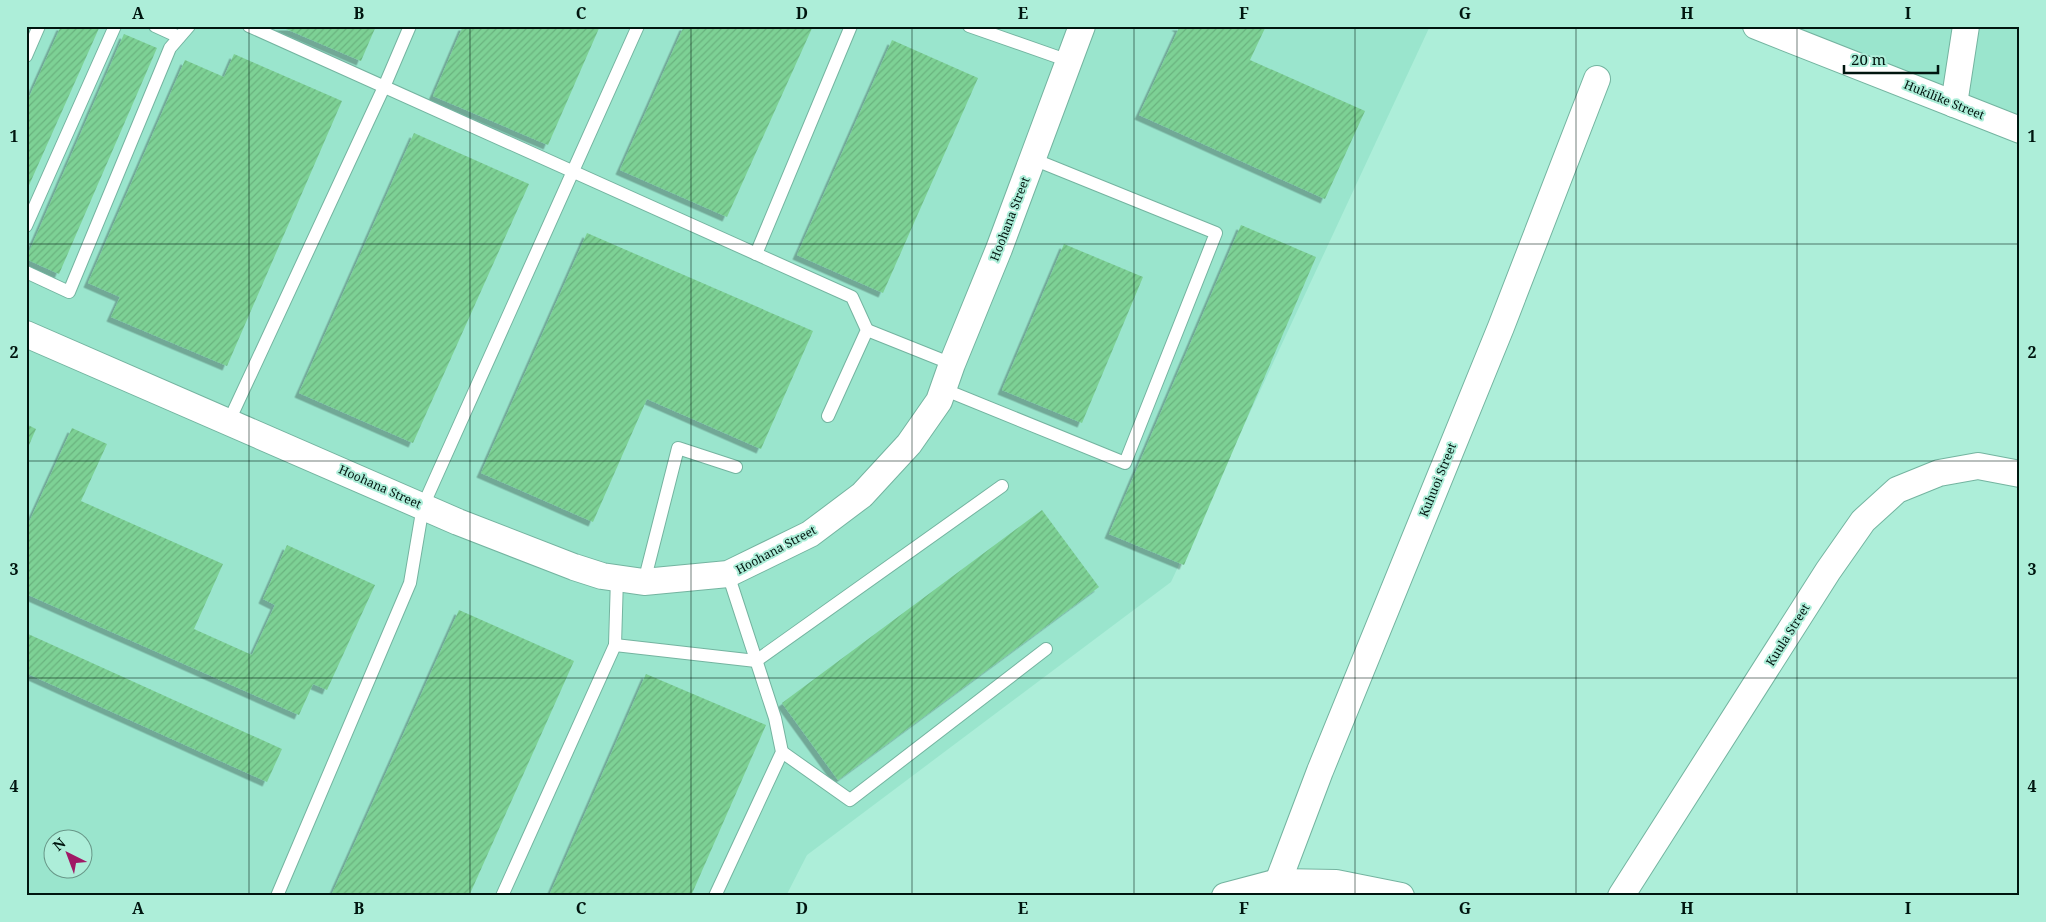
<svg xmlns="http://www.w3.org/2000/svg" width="2046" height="922" viewBox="0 0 2046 922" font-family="'Noto Serif',serif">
  <defs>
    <pattern id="building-hatch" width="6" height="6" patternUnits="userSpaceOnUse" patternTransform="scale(1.25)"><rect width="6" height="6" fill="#7dd195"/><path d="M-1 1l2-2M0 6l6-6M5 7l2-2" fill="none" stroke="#6ab37f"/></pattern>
    <filter id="shadow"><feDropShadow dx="-4.5" dy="4.5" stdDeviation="0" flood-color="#0004"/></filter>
  </defs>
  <rect width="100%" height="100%" fill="#adeed9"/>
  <!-- built -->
  <g fill="#9ae5cd" fill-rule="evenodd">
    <path d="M 26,26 L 1430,26 L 1171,582 L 807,855 L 786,896 L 26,896 ZM 52,840 L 82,840 L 82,870 L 52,870 Z"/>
    <polygon points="1756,26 2020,26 2020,130"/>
  </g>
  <!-- building -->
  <g fill="url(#building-hatch)" filter="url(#shadow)">
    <polygon points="61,26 100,26 26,192 26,104"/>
    <polygon points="279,26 376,26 361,61"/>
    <polygon points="463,26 600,26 548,145 433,96"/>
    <polygon points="684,26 813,26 727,217 620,170"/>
    <polygon points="1176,26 1266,26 1250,60 1365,111 1325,199 1139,115 1179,28"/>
    <polygon points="124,34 157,48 59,274 26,259"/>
    <polygon points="892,40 978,78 883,293 797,255"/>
    <polygon points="234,54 342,101 227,366 111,317 120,297 88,283 185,60 224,77"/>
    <polygon points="414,133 529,184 413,443 299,393"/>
    <polygon points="1241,225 1316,257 1184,565 1109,534"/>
    <polygon points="587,233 813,331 761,449 647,399 593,522 481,473"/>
    <polygon points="1064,244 1143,277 1082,423 1002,390"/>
    <polygon points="26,424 36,429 26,452"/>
    <polygon points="72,428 107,444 81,501 223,564 194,629 252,655 275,605 263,599 287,545 375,585 327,690 313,684 299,715 26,594 26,529"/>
    <polygon points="1042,510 1099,587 838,780 782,703"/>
    <polygon points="459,610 574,661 469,896 331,896"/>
    <polygon points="26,633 282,749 267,782 26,673"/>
    <polygon points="646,674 766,725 691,896 549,896"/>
  </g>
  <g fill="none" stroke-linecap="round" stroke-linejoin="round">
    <defs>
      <g id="service">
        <polyline points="155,26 179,37"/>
        <polyline points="249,26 852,297 867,330 828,416"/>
        <polyline points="969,26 1069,61"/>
        <polyline points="26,56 39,26"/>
        <polyline points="26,226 115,26"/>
        <polyline points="756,254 851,26"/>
        <polyline points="26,272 69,292 170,48 189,26"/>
        <polyline points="867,330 952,364"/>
        <polyline points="943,389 1125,463 1216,233 1033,159"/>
        <polyline points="229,421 384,87 410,26"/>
        <polyline points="644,582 678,448 736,467"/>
        <polyline points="615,645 756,661 1002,486"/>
        <polyline points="782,752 850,800 1046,649"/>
        <polyline points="277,896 410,583 423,506 638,26"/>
        <polyline points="502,896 615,645 617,578"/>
        <polyline points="715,896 782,752 775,718 728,574"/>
      </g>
      <g id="minor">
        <polyline points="1756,26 2020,130"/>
        <polyline points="1954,104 1966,26"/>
        <polyline points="26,334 458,522 574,567 602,576 644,582 728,574 810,534 862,495 909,444 939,401 952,364 999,249 1082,26"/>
        <polyline points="1278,882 1320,771 1501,327 1597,79"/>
        <polyline points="1225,896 1278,882 1336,883 1401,896"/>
        <polyline points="1621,896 1828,571 1863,521 1897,490 1939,473 1978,466 2020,474"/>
      </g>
    </defs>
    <!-- service casing -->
    <use href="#service" stroke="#74b4a0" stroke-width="14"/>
    <!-- minor casing -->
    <use href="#minor" stroke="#74b4a0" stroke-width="28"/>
    <!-- service -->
    <use href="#service" stroke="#fff" stroke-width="12"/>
    <!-- minor -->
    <use href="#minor" stroke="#fff" stroke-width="26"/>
  </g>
  <!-- grid -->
  <path fill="none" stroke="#00150f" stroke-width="1" stroke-opacity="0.55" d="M 249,26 L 249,896M 470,26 L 470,896M 691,26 L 691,896M 912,26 L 912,896M 1134,26 L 1134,896M 1355,26 L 1355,896M 1576,26 L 1576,896M 1797,26 L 1797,896M 26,244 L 2020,244M 26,461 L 2020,461M 26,678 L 2020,678"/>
  <g text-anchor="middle" stroke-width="4" stroke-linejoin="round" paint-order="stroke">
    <!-- street labels -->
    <g font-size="12" fill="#00150f" stroke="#adeed9">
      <text transform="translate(1944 100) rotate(22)" y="4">Hukilike Street</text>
      <text transform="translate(1010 219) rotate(-69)" y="4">Hoohana Street</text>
      <text transform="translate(1438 480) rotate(-68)" y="4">Kuhuoi Street</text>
      <text transform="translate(380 487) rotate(24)" y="4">Hoohana Street</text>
      <text transform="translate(776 550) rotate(-28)" y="4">Hoohana Street</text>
      <text transform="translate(1788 635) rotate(-58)" y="4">Kuula Street</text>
    </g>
  </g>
  <!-- border -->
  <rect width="2046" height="922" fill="none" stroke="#adeed9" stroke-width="55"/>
  <!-- north arrow -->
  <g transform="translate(68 854) rotate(318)"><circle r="24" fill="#adeed9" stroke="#689788"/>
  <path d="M0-4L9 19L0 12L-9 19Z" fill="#a01865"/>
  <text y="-8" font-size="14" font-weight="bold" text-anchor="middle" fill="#00150f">N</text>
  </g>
  <!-- scale -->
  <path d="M1844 65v8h94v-8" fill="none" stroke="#00150f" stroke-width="2.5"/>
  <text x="1851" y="65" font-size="15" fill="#00150f" stroke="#adeed9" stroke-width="4" paint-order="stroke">20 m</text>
  <rect x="28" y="28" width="1990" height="866" fill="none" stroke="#00150f" stroke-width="2"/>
  <g font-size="16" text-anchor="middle" font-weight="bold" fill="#00150f">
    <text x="138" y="19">A</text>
    <text x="359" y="19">B</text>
    <text x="581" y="19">C</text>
    <text x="802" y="19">D</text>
    <text x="1023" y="19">E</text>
    <text x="1244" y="19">F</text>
    <text x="1465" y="19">G</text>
    <text x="1687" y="19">H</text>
    <text x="1908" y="19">I</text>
    <text x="14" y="142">1</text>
    <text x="2032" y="142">1</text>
    <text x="14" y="358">2</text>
    <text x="2032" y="358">2</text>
    <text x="14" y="575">3</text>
    <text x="2032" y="575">3</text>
    <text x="14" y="792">4</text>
    <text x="2032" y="792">4</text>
    <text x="138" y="914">A</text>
    <text x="359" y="914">B</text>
    <text x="581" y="914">C</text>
    <text x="802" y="914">D</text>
    <text x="1023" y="914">E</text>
    <text x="1244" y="914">F</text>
    <text x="1465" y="914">G</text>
    <text x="1687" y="914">H</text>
    <text x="1908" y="914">I</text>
  </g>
</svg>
